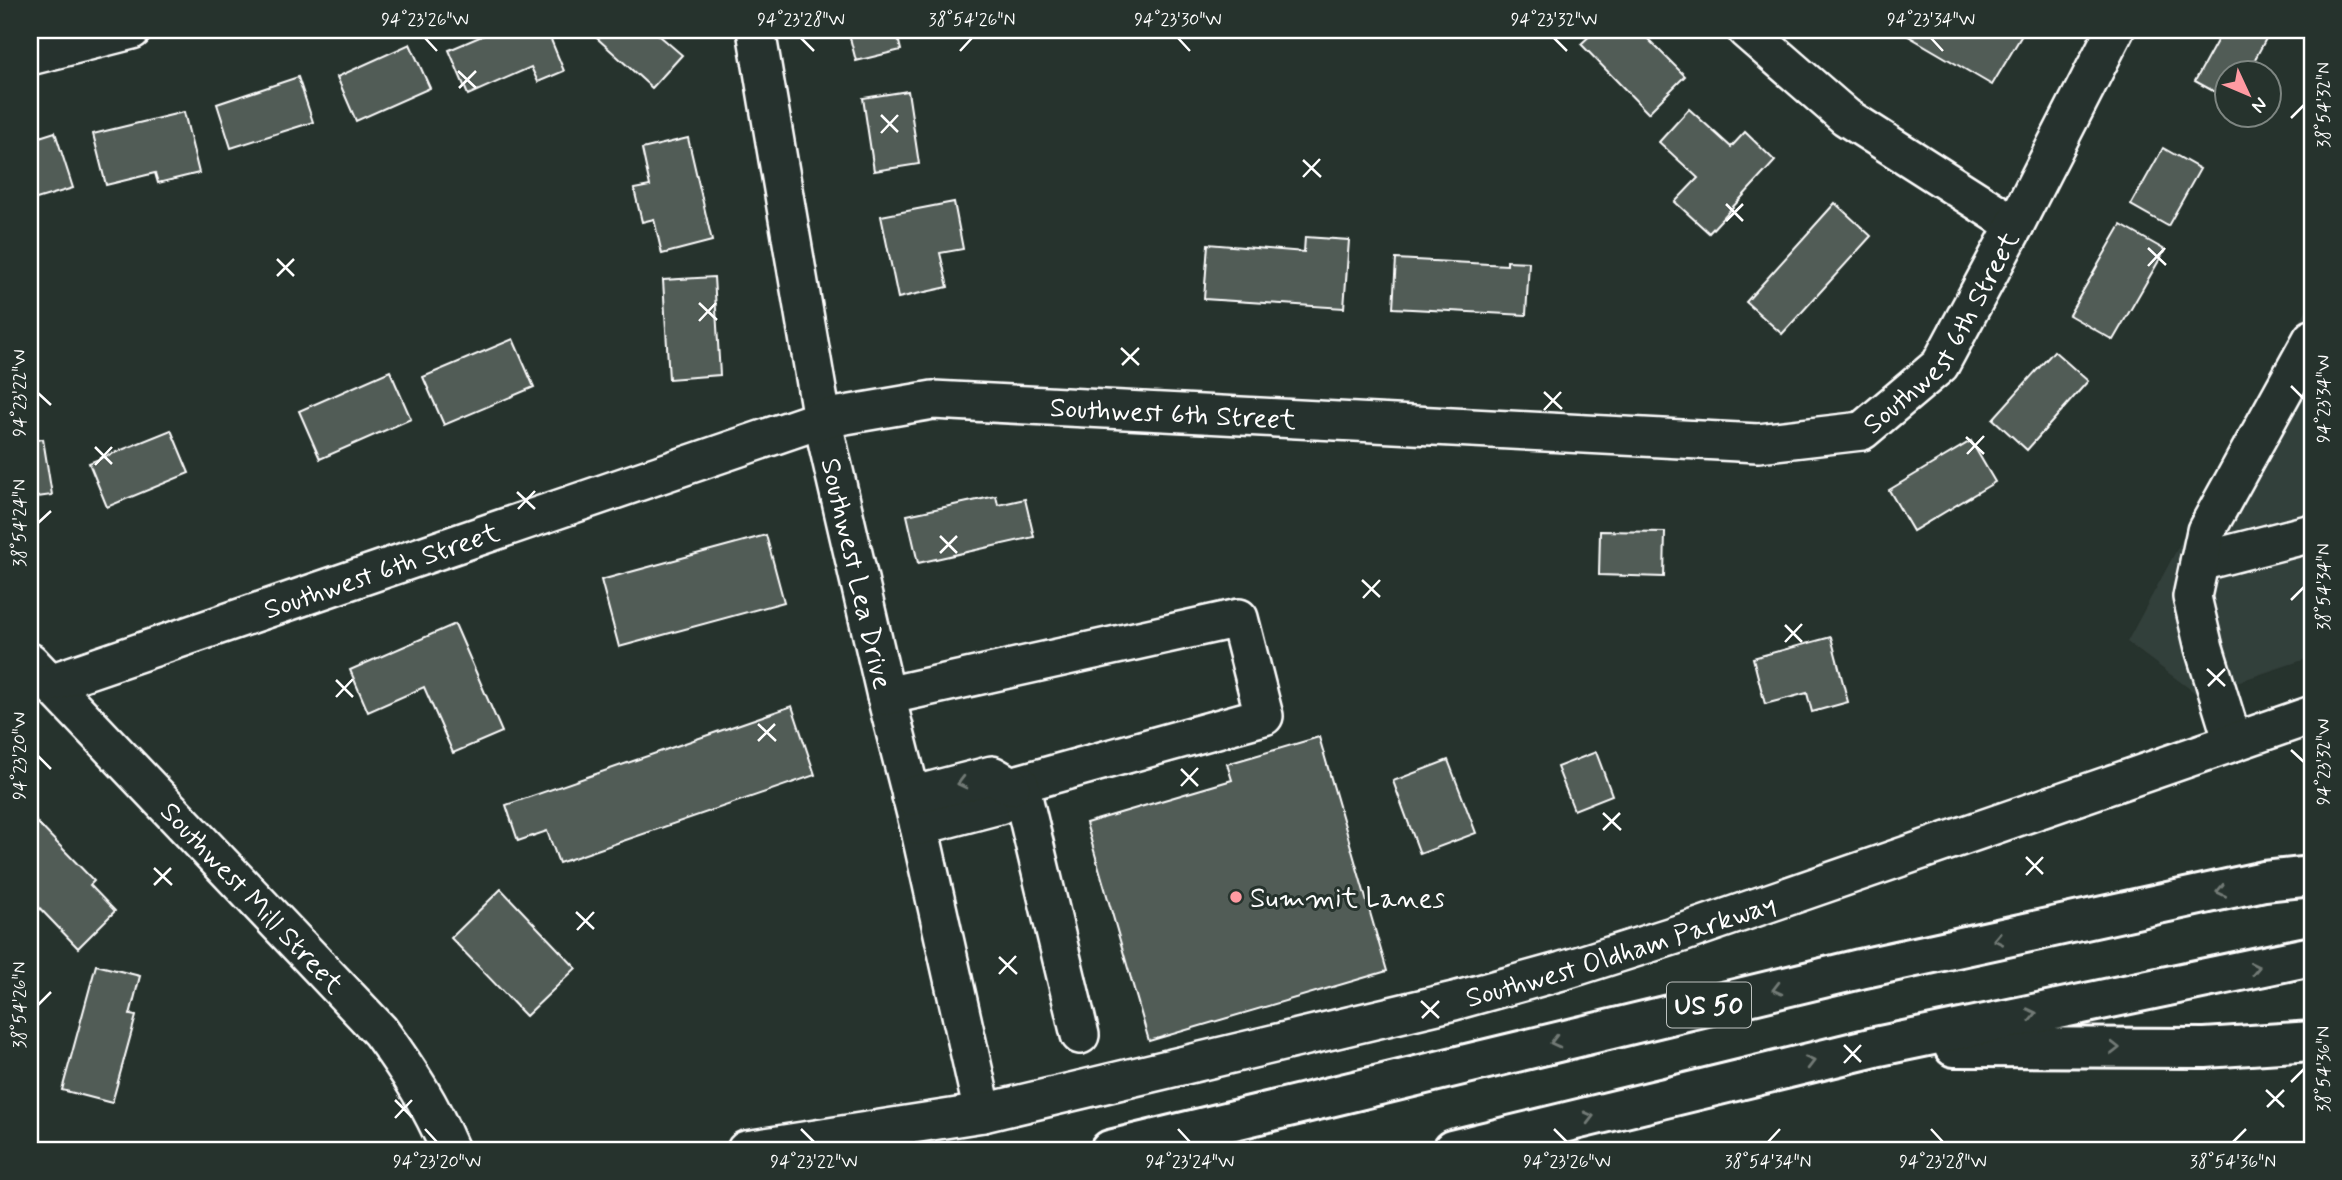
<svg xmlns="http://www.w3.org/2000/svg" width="2342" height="1180" viewBox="0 0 2342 1180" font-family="Mynerve,sans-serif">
  <rect width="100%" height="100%" fill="#26332d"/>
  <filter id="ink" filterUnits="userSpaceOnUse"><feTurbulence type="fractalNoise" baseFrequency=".0143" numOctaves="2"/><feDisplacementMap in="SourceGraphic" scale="14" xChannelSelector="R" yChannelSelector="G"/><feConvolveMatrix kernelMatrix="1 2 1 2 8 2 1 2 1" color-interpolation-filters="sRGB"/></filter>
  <g filter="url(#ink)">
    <!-- built -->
    <polygon fill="#333f3a" points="2312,299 2312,657 2198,695 2127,642"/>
    <!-- building -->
    <g fill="#515c57" stroke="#fff" stroke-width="2">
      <polygon points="496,30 547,30 564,71 538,82 531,67 468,95 449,50"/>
      <polygon points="588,30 653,30 682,55 652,88"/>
      <polygon points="848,30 896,30 901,50 856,61"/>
      <polygon points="1596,30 1639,30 1685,76 1648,113 1581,44"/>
      <polygon points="1898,30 2025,30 1992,85"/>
      <polygon points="2223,30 2263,30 2269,33 2247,74 2226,74 2226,98 2195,81"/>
      <polygon points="410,44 430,88 356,121 337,77"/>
      <polygon points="298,77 313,122 231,148 217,104"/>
      <polygon points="908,91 919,164 874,171 863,98"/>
      <polygon points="1689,109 1731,147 1745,132 1775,161 1709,233 1675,202 1698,178 1659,142"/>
      <polygon points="184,112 199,173 158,183 155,173 106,185 93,134"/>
      <polygon points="55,132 73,188 30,201 30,140"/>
      <polygon points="688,138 712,241 662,254 654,219 642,222 634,189 650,186 642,149"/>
      <polygon points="2163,148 2200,169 2168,226 2131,205"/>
      <polygon points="954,202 963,249 940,253 948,287 898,298 881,216"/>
      <polygon points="1835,203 1871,236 1782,334 1746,302"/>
      <polygon points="2121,225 2165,250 2113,340 2069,315"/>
      <polygon points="1305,237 1349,240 1344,308 1204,299 1208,244 1304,252"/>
      <polygon points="1396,259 1507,265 1507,261 1529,262 1526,315 1393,308"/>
      <polygon points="714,277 720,375 669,379 663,280"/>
      <polygon points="513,339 534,387 444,425 423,377"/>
      <polygon points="2054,351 2088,381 2027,450 1993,419"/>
      <polygon points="390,371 411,419 320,459 299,411"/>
      <polygon points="171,430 189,473 107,507 89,463"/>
      <polygon points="43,439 52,495 30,498 30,441"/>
      <polygon points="1971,441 1995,482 1913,531 1889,490"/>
      <polygon points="996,496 998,505 1025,499 1034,537 918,563 907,515"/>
      <polygon points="1600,531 1665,532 1664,577 1599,575"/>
      <polygon points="766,535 784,602 619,647 601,580"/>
      <polygon points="455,624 502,732 453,753 424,687 368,712 350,670"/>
      <polygon points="1831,637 1848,702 1812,712 1807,693 1765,704 1753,658"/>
      <polygon points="792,706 815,775 559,863 547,831 518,841 506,805"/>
      <polygon points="1319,737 1387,971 1149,1041 1086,823 1232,780 1227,764"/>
      <polygon points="1596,752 1612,795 1574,810 1557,767"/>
      <polygon points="1448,760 1476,833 1420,854 1393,781"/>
      <polygon points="32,817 94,881 90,885 115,911 78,948 30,898 30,819"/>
      <polygon points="501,889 576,968 526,1016 451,938"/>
      <polygon points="96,965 140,976 130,1015 136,1016 112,1103 62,1090"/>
      <polygon points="30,1105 43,1150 30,1150"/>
    </g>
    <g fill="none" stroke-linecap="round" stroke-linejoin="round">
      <defs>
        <g id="minor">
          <path id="s1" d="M 756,30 L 822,419 L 886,696 L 919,826 L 983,1113"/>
          <polyline points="1746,30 1846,117 2015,225"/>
          <polyline points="30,56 132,30"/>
          <polyline points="2199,562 2312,533"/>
          <path id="s2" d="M 30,662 L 380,1031 C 409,1071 431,1105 450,1150"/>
          <path id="s3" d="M 50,683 L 822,419 L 933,400 L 1758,443 L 1862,431 L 1940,365 L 2015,225 L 2115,30"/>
          <polyline points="886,696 1239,618 1264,716 1011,786 999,805 919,826"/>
          <polyline points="2233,742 2204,648 2192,597 2206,531 2312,339"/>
          <polyline points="1020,784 1080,1035"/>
          <polyline points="911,796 992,775 1011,786"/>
          <path id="s4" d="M 746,1150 L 983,1113 L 1454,1001 L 1562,971 L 1685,932 L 2312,715"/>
        </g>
        <g id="highway">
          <polyline points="1954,1047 2205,1048 2312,1041"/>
          <polyline points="1110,1150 1860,969 2264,881 2312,876"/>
          <polyline points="1452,1150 1875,1047 2312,956"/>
        </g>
      </defs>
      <!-- minor casing -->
      <use href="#minor" stroke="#fff" stroke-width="42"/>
      <!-- highway casing -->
      <use href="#highway" stroke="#fff" stroke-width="44"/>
      <!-- minor -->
      <use href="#minor" stroke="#26332d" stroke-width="37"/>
      <!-- highway -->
      <use href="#highway" stroke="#26332d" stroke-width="38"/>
    </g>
    <!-- one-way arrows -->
    <defs><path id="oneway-chevron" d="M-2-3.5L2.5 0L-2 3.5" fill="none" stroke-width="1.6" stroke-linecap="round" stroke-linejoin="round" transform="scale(1.75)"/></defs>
    <g stroke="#727a76">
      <use href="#oneway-chevron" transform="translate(962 783) rotate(166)"/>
      <use href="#oneway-chevron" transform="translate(2221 891) rotate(168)"/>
      <use href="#oneway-chevron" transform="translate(1998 939) rotate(168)"/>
      <use href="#oneway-chevron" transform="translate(2255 968) rotate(-12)"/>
      <use href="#oneway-chevron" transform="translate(1777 989) rotate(166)"/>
      <use href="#oneway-chevron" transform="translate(2032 1014) rotate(-12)"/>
      <use href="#oneway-chevron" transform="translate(1555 1042) rotate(166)"/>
      <use href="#oneway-chevron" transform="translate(2115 1048)"/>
      <use href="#oneway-chevron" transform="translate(1810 1062) rotate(-14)"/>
      <use href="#oneway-chevron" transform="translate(1589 1117) rotate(-14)"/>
    </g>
  </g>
  <!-- ticks -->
  <path fill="none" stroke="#fff" stroke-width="2.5" d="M 425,38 L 437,51M 801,38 L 814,51M 1178,38 L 1190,51M 1554,38 L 1567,51M 1931,38 L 1943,51M 960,51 L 972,38M 458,71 L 476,88M 459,88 L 476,71M 881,115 L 898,132M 2291,118 L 2304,105M 881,133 L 898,115M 1303,160 L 1321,177M 1303,177 L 1320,159M 1726,204 L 1743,221M 1726,221 L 1743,204M 2148,248 L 2166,265M 277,259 L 294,276M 2148,266 L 2165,248M 277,276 L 294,259M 699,303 L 717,320M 699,321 L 716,303M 1121,348 L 1139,365M 1122,365 L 1139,348M 2291,386 L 2304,399M 1544,392 L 1562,409M 38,393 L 51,405M 1544,410 L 1561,392M 1966,437 L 1984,454M 95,447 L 112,464M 1967,454 L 1984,436M 95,465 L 112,447M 517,492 L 535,509M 518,509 L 535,491M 38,523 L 51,511M 940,536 L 957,553M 940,553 L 957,536M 1362,580 L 1380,597M 1363,598 L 1380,580M 2291,600 L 2304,587M 1785,625 L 1802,642M 1785,642 L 1802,624M 2207,669 L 2225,686M 336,680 L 353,697M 2208,686 L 2225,669M 336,697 L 353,679M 758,724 L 776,741M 758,741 L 775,724M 2291,750 L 2304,762M 38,756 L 51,769M 1181,769 L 1198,786M 1181,786 L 1198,768M 1603,813 L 1621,830M 1603,830 L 1620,813M 2026,857 L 2043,874M 154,868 L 172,885M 2026,875 L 2043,857M 154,885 L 171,868M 576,912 L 594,929M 577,930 L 594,912M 999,957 L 1017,974M 999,974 L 1016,956M 1421,1001 L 1439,1018M 38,1005 L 51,992M 1422,1018 L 1439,1001M 1844,1045 L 1861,1062M 1844,1063 L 1861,1045M 2291,1082 L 2304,1069M 2266,1090 L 2284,1107M 395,1100 L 412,1117M 2267,1107 L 2284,1090M 395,1118 L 412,1100M 425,1129 L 437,1142M 801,1129 L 814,1142M 1178,1129 L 1190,1142M 1554,1129 L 1567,1142M 1931,1129 L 1943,1142M 1768,1142 L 1780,1129M 2233,1142 L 2246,1129"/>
  <!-- markers -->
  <circle fill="#ff9aa2" stroke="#26332d" stroke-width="2.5" cx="1236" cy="897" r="7"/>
  <g text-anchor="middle" stroke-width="6" stroke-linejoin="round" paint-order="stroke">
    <!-- shield labels -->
    <rect fill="#26332d" stroke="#bec2c0" stroke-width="2" x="1667" y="982.5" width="84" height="45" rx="5"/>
    <g font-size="26" font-weight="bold" fill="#fff">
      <text x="1709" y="1014">US 50</text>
    </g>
    <!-- street labels -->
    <g font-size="28" fill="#fff" stroke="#26332d">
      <text dy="10" stroke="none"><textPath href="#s3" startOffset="1988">Southwest 6th Street</textPath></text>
      <text dy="10" stroke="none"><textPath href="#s3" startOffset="1169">Southwest 6th Street</textPath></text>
      <text dy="10" stroke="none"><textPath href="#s3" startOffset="350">Southwest 6th Street</textPath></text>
      <text dy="10" stroke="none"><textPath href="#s1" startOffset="553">Southwest Lea Drive</textPath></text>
      <text dy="10" stroke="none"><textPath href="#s2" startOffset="324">Southwest Mill Street</textPath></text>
      <text dy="10" stroke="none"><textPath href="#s4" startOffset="898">Southwest Oldham Parkway</textPath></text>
    </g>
    <!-- poi labels -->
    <g font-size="28" fill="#fff" stroke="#26332d" text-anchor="start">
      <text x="1250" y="907">Summit Lanes</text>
    </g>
  </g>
  <!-- margin -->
  <rect width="2342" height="1180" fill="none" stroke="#26332d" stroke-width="77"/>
  <!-- north arrow -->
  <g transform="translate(2248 94) rotate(134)"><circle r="33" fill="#26332d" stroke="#7d8581" stroke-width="2"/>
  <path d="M0-5L12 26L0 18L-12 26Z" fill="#ff9aa2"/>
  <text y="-10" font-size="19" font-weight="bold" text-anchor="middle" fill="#ffffff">N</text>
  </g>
  <rect x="38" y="38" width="2266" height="1104" fill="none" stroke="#fff" stroke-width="2.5"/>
  <g font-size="18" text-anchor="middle" fill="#fff">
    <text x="425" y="25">94°23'26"W</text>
    <text x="801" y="25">94°23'28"W</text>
    <text x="972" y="25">38°54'26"N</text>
    <text x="1178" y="25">94°23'30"W</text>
    <text x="1554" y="25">94°23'32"W</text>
    <text x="1931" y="25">94°23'34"W</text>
    <text transform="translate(2323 105) rotate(-90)" y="6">38°54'32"N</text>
    <text transform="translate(19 393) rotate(-90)" y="6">94°23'22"W</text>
    <text transform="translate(2323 399) rotate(-90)" y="6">94°23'34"W</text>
    <text transform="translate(19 523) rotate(-90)" y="6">38°54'24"N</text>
    <text transform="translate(2323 587) rotate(-90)" y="6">38°54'34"N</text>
    <text transform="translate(19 756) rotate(-90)" y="6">94°23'20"W</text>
    <text transform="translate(2323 762) rotate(-90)" y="6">94°23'32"W</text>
    <text transform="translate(19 1005) rotate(-90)" y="6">38°54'26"N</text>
    <text transform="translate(2323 1069) rotate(-90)" y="6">38°54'36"N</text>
    <text x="437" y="1167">94°23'20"W</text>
    <text x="814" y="1167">94°23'22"W</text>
    <text x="1190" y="1167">94°23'24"W</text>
    <text x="1567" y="1167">94°23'26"W</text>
    <text x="1768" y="1167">38°54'34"N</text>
    <text x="1943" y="1167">94°23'28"W</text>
    <text x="2233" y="1167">38°54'36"N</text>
  </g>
</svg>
